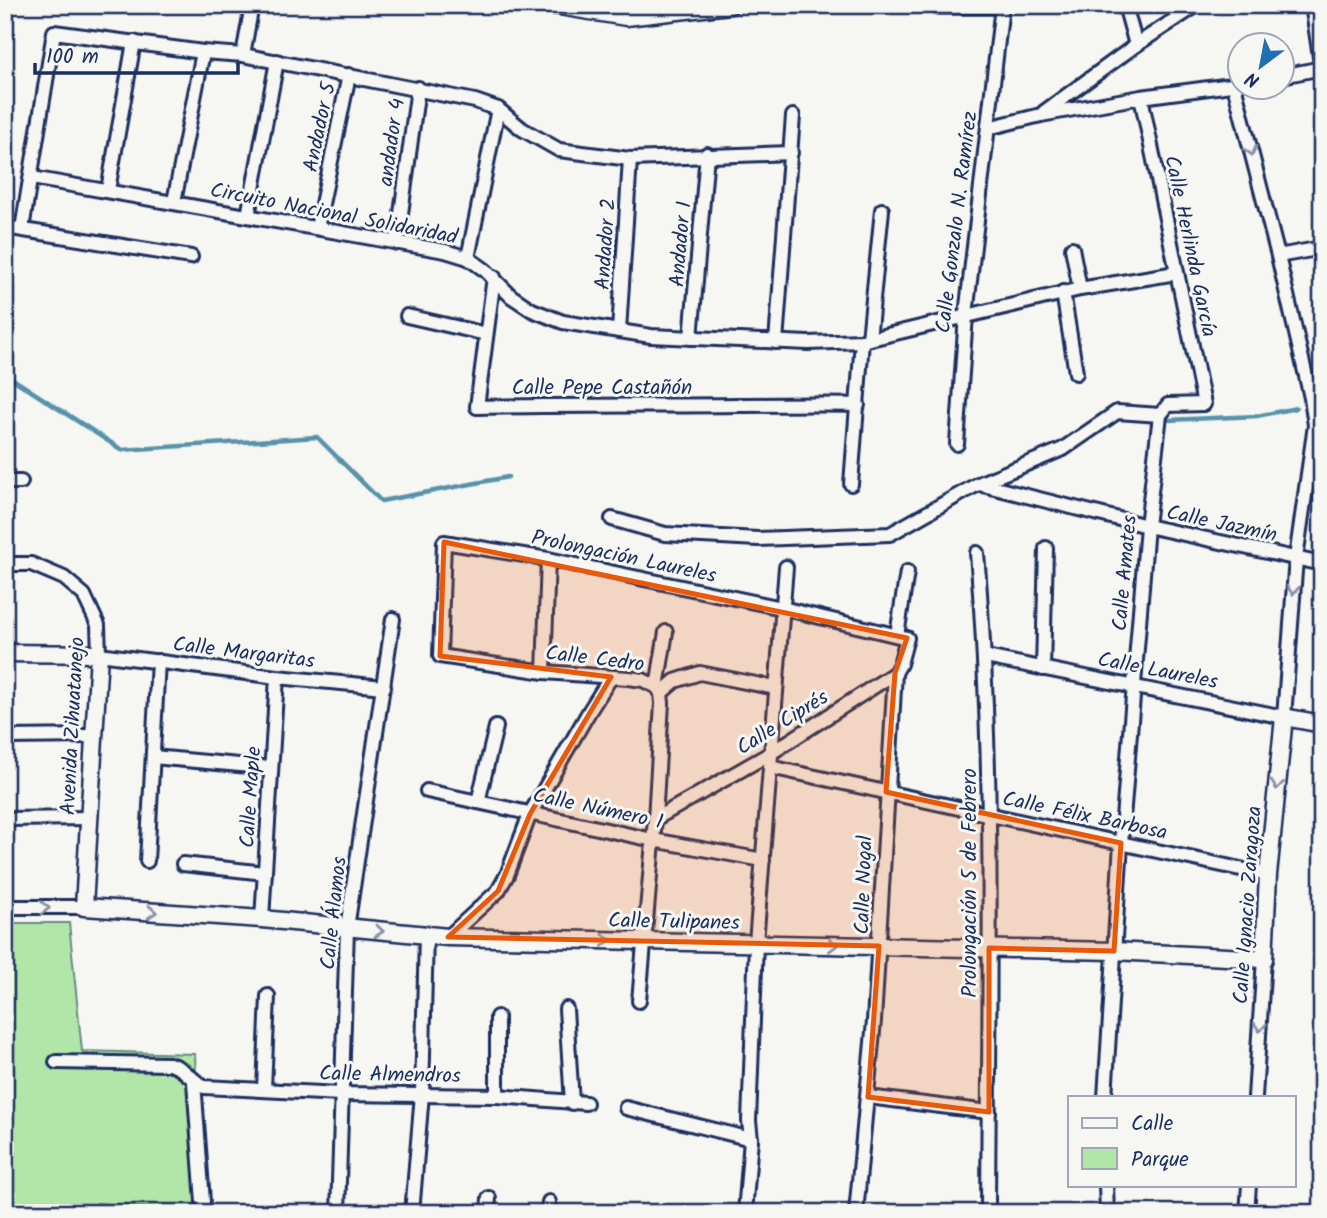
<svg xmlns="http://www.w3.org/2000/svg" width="1327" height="1218" viewBox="0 0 1327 1218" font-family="Kalam,sans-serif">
  <rect width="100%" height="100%" fill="#f6f6f2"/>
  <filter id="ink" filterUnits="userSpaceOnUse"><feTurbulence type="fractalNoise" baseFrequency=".0143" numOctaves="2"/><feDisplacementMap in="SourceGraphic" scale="14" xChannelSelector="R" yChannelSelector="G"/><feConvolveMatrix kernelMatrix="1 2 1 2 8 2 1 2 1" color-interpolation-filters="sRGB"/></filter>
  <g filter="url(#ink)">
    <!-- green -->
    <polygon fill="#b2e6a8" stroke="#668a83" stroke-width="2" points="5,923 69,923 82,1051 195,1054 201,1212 97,1203 97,1213 5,1213"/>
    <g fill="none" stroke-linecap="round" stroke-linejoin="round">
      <!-- stream -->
      <g stroke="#5992aa" stroke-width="4.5">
        <polyline points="5,374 122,450 317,437 381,501 508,477"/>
        <polyline points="1168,420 1257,416 1296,408"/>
      </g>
      <defs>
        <g id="minor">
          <polyline points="1125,5 1136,45"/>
          <polyline points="1312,5 1322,70"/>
          <polyline points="243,55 252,5"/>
          <polyline points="1282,76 1322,68"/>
          <polyline points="1044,112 1136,45 1197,5"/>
          <polyline points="988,128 1041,115 1141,97 1239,84"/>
          <polyline points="32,178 445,251 468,258 485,270 511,296 532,310 563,322 651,336 808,343 862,341 1080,289 1176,273"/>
          <polyline points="108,190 134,42"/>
          <polyline points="174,202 203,52"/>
          <polyline points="248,216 277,61"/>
          <polyline points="5,227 191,257"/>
          <polyline points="317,228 349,75"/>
          <polyline points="22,229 54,32 203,52 243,55 475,101 498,109 522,129 559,150 630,159 791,153"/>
          <polyline points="397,243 418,88"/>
          <polyline points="1072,248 1080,289"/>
          <polyline points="1278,256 1322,248"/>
          <polyline points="468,258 498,109"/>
          <path d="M 494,277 L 477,407 C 565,405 652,406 740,405 C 780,405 819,404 858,405"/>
          <polyline points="1063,292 1076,373"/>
          <polyline points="407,316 486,334"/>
          <polyline points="619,331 630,159"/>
          <polyline points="691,338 707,154"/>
          <polyline points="869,339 882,210"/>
          <polyline points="776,342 793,116"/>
          <polyline points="957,444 966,315 1002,6"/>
          <polyline points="5,482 21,482"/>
          <polyline points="851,484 862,341"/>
          <polyline points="979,484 1147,526 1322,564"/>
          <polyline points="612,519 665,534 758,539 890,534 978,484 1063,449 1117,412 1160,415"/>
          <path d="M 977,553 C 995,773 989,993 988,1213"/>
          <polyline points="5,564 31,564 64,578 84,595 98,625 99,654 277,677 384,687"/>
          <polyline points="897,635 907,572"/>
          <polyline points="986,657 1284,717 1296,558 1315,425 1311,398 1278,256 1234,85"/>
          <polyline points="1043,669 1046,548"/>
          <polyline points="544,672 548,559"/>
          <polyline points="657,687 666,632"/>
          <polyline points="661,693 675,681 700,673 776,688"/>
          <polyline points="5,737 94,736"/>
          <polyline points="153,757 271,768"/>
          <polyline points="770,767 1268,875"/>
          <polyline points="427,791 653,840 763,860"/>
          <polyline points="478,802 496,727"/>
          <polyline points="5,819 89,818"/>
          <polyline points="655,819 771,753 895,673 900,664 907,638 782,608 548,559 444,542 440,656 544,672 628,678 643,680 657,687 661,693"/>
          <polyline points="147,861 158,661"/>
          <polyline points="183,864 265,873"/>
          <polyline points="5,907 84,907"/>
          <polyline points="262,919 277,677"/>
          <polyline points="448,937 498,891 507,875 530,814 590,710 611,677"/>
          <polyline points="639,1001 655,819 662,703 661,693"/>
          <polyline points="566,1009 572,1103"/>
          <path d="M 56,1062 L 169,1064 C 184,1067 191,1080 204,1087 L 341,1094 L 497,1096 L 586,1103"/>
          <polyline points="194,1082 203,1202"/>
          <polyline points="264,1089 268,996"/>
          <polyline points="497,1096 497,1017"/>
          <polyline points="868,1097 989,1112"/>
          <polyline points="1105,1097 1121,843 1147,526 1160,415 1168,405 1204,404 1141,97"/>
          <polyline points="1255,1097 1264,959"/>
          <polyline points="626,1108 751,1139"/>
          <polyline points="1106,1185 1107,1213"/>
          <polyline points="338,1213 347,928 393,619"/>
          <polyline points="412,1213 422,1094 426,935"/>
          <polyline points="488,1213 489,1198"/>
          <polyline points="547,1213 549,1202"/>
          <polyline points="745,1213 751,1139 749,1121 756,943 786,567"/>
          <polyline points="856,1213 874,1021 895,673"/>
          <polyline points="1247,1213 1249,1185"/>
        </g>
        <g id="tertiary">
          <polyline points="553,5 626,17 730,5"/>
          <polyline points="935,5 1002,5"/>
          <polyline points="5,653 99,654 84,907 262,919 448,937 1114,951 1264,959 1268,875 1284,717 1322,724"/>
        </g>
      </defs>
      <!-- minor casing -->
      <use href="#minor" stroke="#1b2f5e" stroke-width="18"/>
      <!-- tertiary casing -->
      <use href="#tertiary" stroke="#1b2f5e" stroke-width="21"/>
      <!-- minor -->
      <use href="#minor" stroke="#f6f6f2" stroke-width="12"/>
      <!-- tertiary -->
      <use href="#tertiary" stroke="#f6f6f2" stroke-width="16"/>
    </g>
    <!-- one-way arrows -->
    <defs><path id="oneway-chevron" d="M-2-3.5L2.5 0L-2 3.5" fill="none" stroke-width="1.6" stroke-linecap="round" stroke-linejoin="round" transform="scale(1.75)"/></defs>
    <g stroke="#8892a8">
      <use href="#oneway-chevron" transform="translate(1251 151) rotate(75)"/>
      <use href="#oneway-chevron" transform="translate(1293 590) rotate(94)"/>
      <use href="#oneway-chevron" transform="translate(1277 785) rotate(96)"/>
      <use href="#oneway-chevron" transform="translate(45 908) rotate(1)"/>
      <use href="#oneway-chevron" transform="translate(152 912) rotate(4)"/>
      <use href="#oneway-chevron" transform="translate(379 931) rotate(5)"/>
      <use href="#oneway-chevron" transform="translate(606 940) rotate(1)"/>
      <use href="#oneway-chevron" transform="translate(833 945) rotate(1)"/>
      <use href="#oneway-chevron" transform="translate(1260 1027) rotate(94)"/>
    </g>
  </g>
  <!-- marked area -->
  <path fill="#e8590c" fill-opacity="0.2" stroke="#e8590c" stroke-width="5" stroke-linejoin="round" d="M 444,542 L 907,638 L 895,673 L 886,792 L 1121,843 L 1114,951 L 989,948 L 989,1112 L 868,1097 L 879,946 L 448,937 L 498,891 L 530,814 L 611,677 L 440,656 Z"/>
  <g text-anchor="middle" stroke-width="6" stroke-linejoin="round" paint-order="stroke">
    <!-- street labels -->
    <g font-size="21" fill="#1b2f5e" stroke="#f6f6f2">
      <text transform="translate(319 127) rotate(-78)" y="7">Andador 5</text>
      <text transform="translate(391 142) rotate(-82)" y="7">andador 4</text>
      <text transform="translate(334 213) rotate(11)" y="7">Circuito Nacional Solidaridad</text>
      <text transform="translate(956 222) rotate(-83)" y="7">Calle Gonzalo N. Ramírez</text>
      <text transform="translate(605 244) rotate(-86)" y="7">Andador 2</text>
      <text transform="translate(680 244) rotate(-85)" y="7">Andador 1</text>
      <text transform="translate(1191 246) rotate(78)" y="7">Calle Herlinda García</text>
      <text x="602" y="394">Calle Pepe Castañón</text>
      <text transform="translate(1222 523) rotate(12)" y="7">Calle Jazmín</text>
      <text transform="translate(624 556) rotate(12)" y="7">Prolongación Laureles</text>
      <text transform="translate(1124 573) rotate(-85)" y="7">Calle Amates</text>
      <text transform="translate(244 652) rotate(7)" y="7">Calle Margaritas</text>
      <text transform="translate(595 658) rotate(7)" y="7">Calle Cedro</text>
      <text transform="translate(1158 670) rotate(11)" y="7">Calle Laureles</text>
      <text transform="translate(782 722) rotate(-32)" y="7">Calle Ciprés</text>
      <text transform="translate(72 726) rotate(-87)" y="7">Avenida Zihuatanejo</text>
      <text transform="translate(250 797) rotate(-86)" y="7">Calle Maple</text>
      <text transform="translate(598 808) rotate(12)" y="7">Calle Número 1</text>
      <text transform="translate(1085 815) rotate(12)" y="7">Calle Félix Barbosa</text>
      <text transform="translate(969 883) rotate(-90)" y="7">Prolongación 5 de Febrero</text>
      <text transform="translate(863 885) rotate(-88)" y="7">Calle Nogal</text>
      <text transform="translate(1247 905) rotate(-86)" y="7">Calle Ignacio Zaragoza</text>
      <text transform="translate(333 913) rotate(-84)" y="7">Calle Álamos</text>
      <text transform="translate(674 921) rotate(1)" y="7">Calle Tulipanes</text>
      <text transform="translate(390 1074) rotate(1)" y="7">Calle Almendros</text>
    </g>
  </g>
  <!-- margin -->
  <rect width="1327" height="1218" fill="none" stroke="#f6f6f2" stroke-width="28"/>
  <rect x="14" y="14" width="1299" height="1190" fill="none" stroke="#1b2f5e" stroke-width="2.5" filter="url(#ink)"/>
  <!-- legend -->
  <rect x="1068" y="1096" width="228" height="91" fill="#f6f6f2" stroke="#9ea6b7" stroke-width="2"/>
  <rect x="1082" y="1118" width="35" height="10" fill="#f6f6f2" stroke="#9ea6b7" stroke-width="2"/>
  <text x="1131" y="1130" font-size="21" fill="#1b2f5e">Calle</text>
  <rect x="1082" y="1148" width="35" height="21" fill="#b2e6a8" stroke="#9ea6b7" stroke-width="2"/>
  <text x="1131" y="1166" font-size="21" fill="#1b2f5e">Parque</text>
  <!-- north arrow -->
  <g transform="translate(1261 66) rotate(212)"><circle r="33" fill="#f6f6f2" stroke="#9ea6b7" stroke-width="2"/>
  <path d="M0-5L12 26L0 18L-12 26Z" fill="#1f6fb2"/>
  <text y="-10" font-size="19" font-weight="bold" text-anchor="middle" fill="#1b2f5e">N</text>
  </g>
  <!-- scale -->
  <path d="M35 63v10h203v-10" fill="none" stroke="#1b2f5e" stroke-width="3.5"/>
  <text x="46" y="63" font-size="21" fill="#1b2f5e" stroke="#f6f6f2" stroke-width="5" paint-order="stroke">100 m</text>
</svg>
